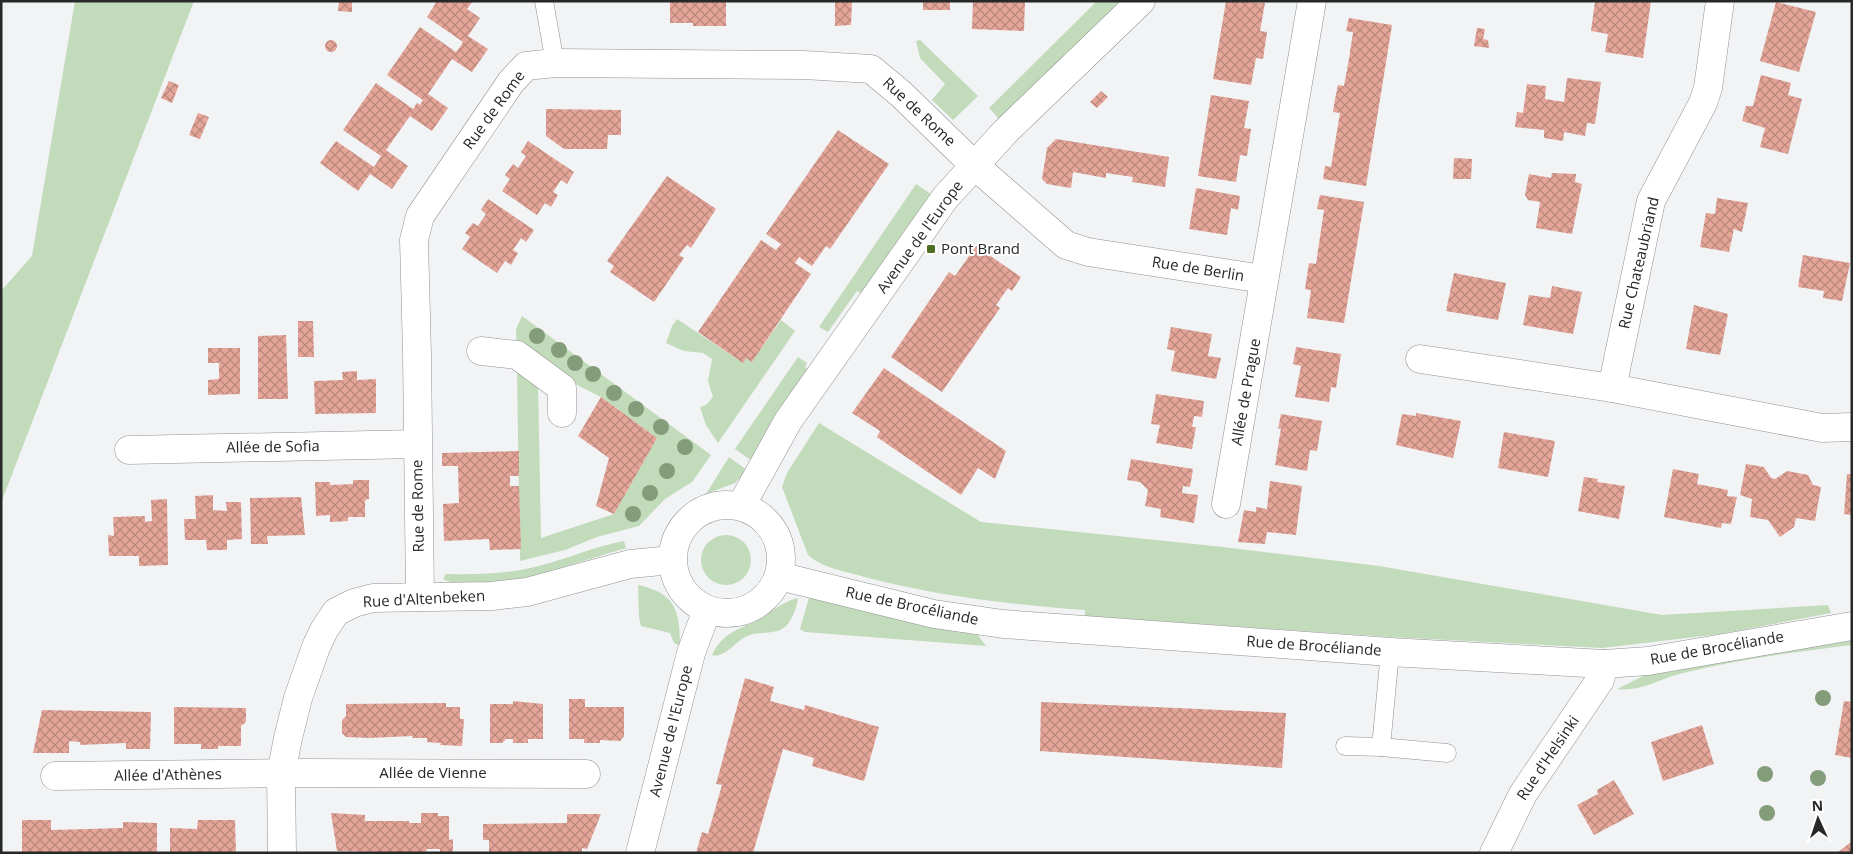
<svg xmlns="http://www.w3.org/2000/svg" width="1853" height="854" viewBox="0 0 1853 854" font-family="'Open Sans',sans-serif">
  <defs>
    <pattern id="building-cross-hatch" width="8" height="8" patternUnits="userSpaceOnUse" patternTransform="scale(1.25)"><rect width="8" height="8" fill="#e5a699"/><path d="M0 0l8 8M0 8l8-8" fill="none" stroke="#ba877d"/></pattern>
  </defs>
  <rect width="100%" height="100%" fill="#f2f3f5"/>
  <!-- green -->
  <g fill="#c2dbba">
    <polygon points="75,1 194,1 1,503 1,291 32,256"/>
    <polygon points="1097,1 1122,1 1001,121 989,108"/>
    <polygon points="920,40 978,96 953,120 932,100 945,84 920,58 916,41"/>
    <polygon points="916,184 931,194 862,294 857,291 828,332 819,327"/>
    <polygon points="522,316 711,455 692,482 665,499 639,526 597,537 565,550 520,561 517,371 538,381 541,538 614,514 657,438 601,397 517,355 516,329"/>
    <polygon points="677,319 743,363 746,358 752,362 781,320 795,331 718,443 706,425 700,407 706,405 713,397 708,381 712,359 703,353 684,351 666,343 672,326"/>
    <polygon points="798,357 807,363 805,367 810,371 752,461 735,449"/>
    <path d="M 819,423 L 981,522 L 1223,547 L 1379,566 L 1662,615 L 1828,605 L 1831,613 L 1720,634 L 1602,648 L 1390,637 L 1085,616 L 1085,610 C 1008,604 935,596 861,576 C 844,571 822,568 808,555 L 782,487 L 787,473 Z"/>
    <polygon points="729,457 747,470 735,483 706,494"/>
    <circle cx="726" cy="560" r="25"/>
    <path d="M 624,541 L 626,548 L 521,580 C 501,583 460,589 443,579 L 446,574 C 478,575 511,574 542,565 C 570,558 595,546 624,541 Z"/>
    <path d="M 638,585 C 675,593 680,610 680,646 L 674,643 L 670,633 L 641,626 L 639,617 Z"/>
    <path d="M 798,598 C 797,607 792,620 786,626 C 776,636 759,630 745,637 C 736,642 723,659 712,655 C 723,632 737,631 757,620 C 772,612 781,602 798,598 Z"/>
    <polygon points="809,598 978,635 986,646 805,632 800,629"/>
    <path d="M 1852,639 L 1852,645 C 1794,652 1735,660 1679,674 C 1657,680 1640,692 1617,689 L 1643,676 L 1672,669 Z"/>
  </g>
  <!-- building -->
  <g fill="url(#building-cross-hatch)">
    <polygon points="339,1 352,1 352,12 338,11"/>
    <polygon points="437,1 473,1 467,9 480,18 468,36 488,49 472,72 452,59 428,94 448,108 432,131 410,116 386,150 408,166 392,189 370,174 358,191 320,163 336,141 374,167 381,156 343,130 376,83 413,109 417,103 420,105 423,100 387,75 420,27 456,52 460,47 463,42 427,17"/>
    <polygon points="670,1 726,1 726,26 693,26 693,23 670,23"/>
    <polygon points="835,1 852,1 851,25 835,26"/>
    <rect x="923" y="1" width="27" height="9"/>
    <polygon points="973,1 1025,1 1024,31 972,29"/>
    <polygon points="1226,1 1265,3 1260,31 1267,32 1263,59 1256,58 1251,85 1213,79"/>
    <polygon points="1595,1 1651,1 1643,58 1605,52 1608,34 1591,31"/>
    <polygon points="1776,2 1816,12 1799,72 1760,61"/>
    <polygon points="1349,18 1392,25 1366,186 1323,179 1325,166 1331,167 1340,113 1333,112 1335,99 1338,85 1344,86 1349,59 1353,32 1346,31"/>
    <polygon points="1477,28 1485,29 1483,39 1488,40 1489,48 1474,46"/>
    <circle cx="331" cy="46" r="6"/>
    <polygon points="1761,75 1791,83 1788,95 1802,99 1788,154 1760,147 1765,128 1742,121 1746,106 1753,106"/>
    <polygon points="1567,78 1601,82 1595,124 1587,123 1585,136 1564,132 1563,141 1544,138 1544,130 1515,127 1517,112 1523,113 1527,84 1546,86 1545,99 1564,102"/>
    <polygon points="169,81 179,85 172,103 161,98"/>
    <polygon points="1101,91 1108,97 1097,108 1090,102"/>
    <polygon points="1211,95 1249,101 1244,128 1251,129 1247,156 1240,155 1236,182 1198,176"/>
    <polygon points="546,109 621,110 621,135 608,135 607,149 564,149 546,136"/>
    <polygon points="198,113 209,117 200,139 189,135"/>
    <polygon points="838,130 889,164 830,249 826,246 812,266 799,257 795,263 811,274 752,362 746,358 743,363 698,332 761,240 776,250 781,244 766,234"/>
    <polygon points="1056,139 1169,157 1165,187 1132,182 1133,177 1106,173 1106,178 1073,172 1071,188 1047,184 1042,179 1047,148"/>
    <polygon points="528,141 574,172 567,184 561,180 553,192 558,195 551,207 545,203 537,215 502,191 510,179 505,175 513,164 518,168 526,156 521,152"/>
    <polygon points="1454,158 1472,159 1471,179 1453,179"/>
    <polygon points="1552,173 1576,174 1575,182 1582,184 1572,234 1536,228 1540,202 1528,200 1525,195 1529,174 1551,178"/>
    <polygon points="667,176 716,209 691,248 687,245 679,255 684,258 654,302 610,272 614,266 607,261"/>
    <polygon points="1196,188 1240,196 1238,210 1231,208 1227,235 1189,229"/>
    <polygon points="1320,195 1364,202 1344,323 1307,318 1311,290 1305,289 1309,263 1316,264 1324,210 1317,209"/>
    <polygon points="1717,198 1748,203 1742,232 1734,229 1729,252 1700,247 1706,213 1715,214"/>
    <polygon points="488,199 534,230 526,242 521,238 513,250 518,253 511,265 505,261 497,273 462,249 470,237 465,233 473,223 478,226 486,214 481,210"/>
    <polygon points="976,246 1021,277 1012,291 1008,288 996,305 1000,308 942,392 891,357 949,272 955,276"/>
    <polygon points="1803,255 1850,263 1842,301 1823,298 1824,291 1798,287"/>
    <polygon points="1454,273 1506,283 1498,320 1446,311"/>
    <polygon points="1552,286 1582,292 1573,334 1523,325 1529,295 1550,298"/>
    <polygon points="1694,305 1728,314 1720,355 1686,349"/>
    <polygon points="298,321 313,321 314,357 298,357"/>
    <polygon points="1171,327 1212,334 1208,356 1221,358 1216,379 1171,371 1175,351 1167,349"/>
    <polygon points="286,335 288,399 258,399 258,336"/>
    <polygon points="1296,347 1341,354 1336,388 1331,387 1329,402 1295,397 1301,366 1293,364"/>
    <polygon points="208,348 240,348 240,394 208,395 208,380 219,379 219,363 208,363"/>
    <polygon points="884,368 1006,451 995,479 978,468 961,495 877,437 880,431 852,413"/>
    <polygon points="357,371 357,380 376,379 376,413 315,414 314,381 343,380 342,372"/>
    <polygon points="1156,394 1204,401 1202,417 1194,416 1192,427 1196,427 1192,449 1156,443 1160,425 1151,424"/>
    <polygon points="601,397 657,438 614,514 596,506 609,458 578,436"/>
    <polygon points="1416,413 1461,421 1453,458 1396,445 1402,414 1416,416"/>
    <polygon points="1281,414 1322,421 1317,451 1310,450 1307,471 1275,465 1281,428 1278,429"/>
    <polygon points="1504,432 1555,441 1548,477 1498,468"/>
    <polygon points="519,451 519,476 510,476 510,486 519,486 521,549 490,550 489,539 444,541 443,504 459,503 458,466 442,466 442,453"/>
    <polygon points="1131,459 1193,469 1190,487 1183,486 1182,493 1198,495 1194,523 1160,517 1161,509 1145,506 1148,490 1140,482 1127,480"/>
    <polygon points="1746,464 1764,467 1771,478 1775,479 1787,471 1808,475 1813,485 1821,487 1815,521 1796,518 1794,527 1780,537 1768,520 1750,517 1752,499 1740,495"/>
    <polygon points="1673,469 1699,474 1697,484 1728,490 1727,496 1737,497 1731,524 1722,523 1721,528 1664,517"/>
    <polygon points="1847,474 1852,474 1852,515 1844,514"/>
    <polygon points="1584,477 1598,479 1597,482 1625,486 1619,519 1578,511"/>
    <polygon points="353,480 369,480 369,499 365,500 365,517 348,517 348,521 330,522 330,515 316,516 315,482 330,482 330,485 353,484"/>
    <polygon points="1270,481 1302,486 1296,535 1267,532 1265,544 1238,542 1244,510 1256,512 1256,507 1267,509"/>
    <polygon points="213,495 213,510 227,511 226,502 241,502 242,539 227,540 227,550 207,550 206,540 185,540 184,519 196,519 195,496"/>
    <polygon points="301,497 305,535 267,536 268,544 251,544 250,498"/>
    <polygon points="167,499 168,565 139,566 139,556 109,556 108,535 114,536 113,517 145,516 145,522 152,521 151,500"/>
    <polygon points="745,678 774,687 770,701 804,710 805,705 879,727 864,781 812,766 814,758 783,749 753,853 696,853 702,832 708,834 722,785 716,784"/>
    <polygon points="569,699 585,699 585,707 624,707 624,736 620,741 600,740 600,743 584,743 584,739 569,739"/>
    <polygon points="513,701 543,704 543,739 528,739 528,743 513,743 513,739 506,739 502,743 490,743 490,704 513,704"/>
    <polygon points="1844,701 1852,702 1852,758 1835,755"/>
    <polygon points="1041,702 1286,713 1282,768 1040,751"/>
    <polygon points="446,703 446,707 460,707 460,719 464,719 462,746 440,745 441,743 427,742 427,738 412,738 413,736 369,738 346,737 342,733 342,720 346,716 346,704"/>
    <polygon points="174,707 246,708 246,722 241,726 241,746 218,746 218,749 201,749 201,744 174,744"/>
    <polygon points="42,710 151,712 150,749 126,749 126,743 80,745 80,742 69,741 69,753 33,753"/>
    <polygon points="1702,725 1714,764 1663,781 1651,742"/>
    <polygon points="1614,780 1634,814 1594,835 1577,805 1598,794 1597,790"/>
    <polygon points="331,813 365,815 365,821 409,821 409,823 421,823 421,813 438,813 438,816 449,816 449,840 453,839 453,853 440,853 440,849 427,849 425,853 337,851"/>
    <polygon points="567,814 601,814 587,849 582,848 582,853 489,853 489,840 483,840 483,824 567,823"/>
    <polygon points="22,820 51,820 51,830 123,828 123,822 157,823 157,853 22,853"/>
    <polygon points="198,820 235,820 236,853 170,853 170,828 197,829"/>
    <polygon points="1852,841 1852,853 1837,853"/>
  </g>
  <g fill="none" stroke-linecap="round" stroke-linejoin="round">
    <defs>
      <g id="lane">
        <polyline points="544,1 555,63"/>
        <polyline points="1390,652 1381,747 1447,753"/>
        <polyline points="1345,746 1381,747"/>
      </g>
      <g id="street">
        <polyline points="481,351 517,355 562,388 562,413"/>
        <polyline points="1420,359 1612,388 1822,428 1852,427"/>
        <polyline points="1612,388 1651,201 1703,103 1708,88 1720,1"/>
        <polyline points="129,450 417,444"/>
        <polyline points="1226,504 1312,1"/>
        <polyline points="420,597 417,353 414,240 420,216 511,82 526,66 555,63 804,65 871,69 901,94 974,165 1066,245 1088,252 1263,279"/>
        <polyline points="55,776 306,773 586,774"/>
        <polyline points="282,853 281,774 288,738 298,698 316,647 324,630 336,612 354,603 373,598 492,596 527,592 630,564 672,560"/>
        <polyline points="1494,853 1523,794 1600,680 1604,664"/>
      </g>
      <g id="secondary">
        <circle cx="727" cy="559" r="54"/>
        <polyline points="741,506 788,421 945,198 1005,132 1141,1"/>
        <polyline points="779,576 934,614 1003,624 1390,652 1604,664 1648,661 1852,626"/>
        <polyline points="640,853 691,653 707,610"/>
      </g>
    </defs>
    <!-- lane casing -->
    <use href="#lane" stroke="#919193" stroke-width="19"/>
    <!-- street casing -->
    <use href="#street" stroke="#919193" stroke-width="29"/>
    <!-- secondary casing -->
    <use href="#secondary" stroke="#919193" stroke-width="29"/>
    <!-- lane -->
    <use href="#lane" stroke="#fff" stroke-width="18"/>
    <!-- street -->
    <use href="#street" stroke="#fff" stroke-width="28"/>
    <!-- secondary -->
    <use href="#secondary" stroke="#fff" stroke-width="28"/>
  </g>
  <!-- trees -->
  <g fill="#839d7b">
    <circle cx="537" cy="336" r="8"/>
    <circle cx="559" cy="350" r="8"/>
    <circle cx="575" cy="363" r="8"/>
    <circle cx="593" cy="374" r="8"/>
    <circle cx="614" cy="393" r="8"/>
    <circle cx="636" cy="409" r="8"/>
    <circle cx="661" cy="427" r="8"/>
    <circle cx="685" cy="447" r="8"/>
    <circle cx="667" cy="471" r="8"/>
    <circle cx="650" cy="493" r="8"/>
    <circle cx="633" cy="514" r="8"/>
    <circle cx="1823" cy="698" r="8"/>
    <circle cx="1765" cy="774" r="8"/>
    <circle cx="1818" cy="778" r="8"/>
    <circle cx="1767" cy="813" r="8"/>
  </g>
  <!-- markers -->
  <rect fill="#4f6d21" stroke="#fff" stroke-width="2" x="926" y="244" width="10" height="10" rx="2.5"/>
  <g text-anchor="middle" stroke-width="4" stroke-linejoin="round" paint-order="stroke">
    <!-- street labels -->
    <g font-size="15" fill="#272828" stroke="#fff">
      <text transform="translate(494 110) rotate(-54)" y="5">Rue de Rome</text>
      <text transform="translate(919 112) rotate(43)" y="5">Rue de Rome</text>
      <text transform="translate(920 237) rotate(-54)" y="5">Avenue de l'Europe</text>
      <text transform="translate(1639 263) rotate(-77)" y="5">Rue Chateaubriand</text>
      <text transform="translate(1198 269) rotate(9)" y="5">Rue de Berlin</text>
      <text transform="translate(1246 392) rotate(-80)" y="5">Allée de Prague</text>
      <text transform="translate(273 447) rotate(-1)" y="5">Allée de Sofia</text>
      <text transform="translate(418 506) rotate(-91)" y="5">Rue de Rome</text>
      <text transform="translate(424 599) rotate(-3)" y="5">Rue d'Altenbeken</text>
      <text transform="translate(912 606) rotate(12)" y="5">Rue de Brocéliande</text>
      <text transform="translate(1314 646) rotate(4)" y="5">Rue de Brocéliande</text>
      <text transform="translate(1717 648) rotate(-10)" y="5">Rue de Brocéliande</text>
      <text transform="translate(671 731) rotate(-76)" y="5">Avenue de l'Europe</text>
      <text transform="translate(1548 758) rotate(-56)" y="5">Rue d'Helsinki</text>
      <text x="433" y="778">Allée de Vienne</text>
      <text transform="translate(168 775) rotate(-1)" y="5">Allée d'Athènes</text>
    </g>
    <!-- poi labels -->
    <g font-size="15" fill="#272828" stroke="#fff" text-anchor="start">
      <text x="941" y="254">Pont Brand</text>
    </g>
  </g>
  <!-- border -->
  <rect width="1853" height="854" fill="none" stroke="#272828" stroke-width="5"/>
  <!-- north arrow -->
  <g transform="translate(1818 819) rotate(357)" stroke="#ffffff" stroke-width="4" paint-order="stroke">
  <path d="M0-4L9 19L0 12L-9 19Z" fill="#272828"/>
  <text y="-8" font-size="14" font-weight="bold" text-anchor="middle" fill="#272828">N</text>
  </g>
</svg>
